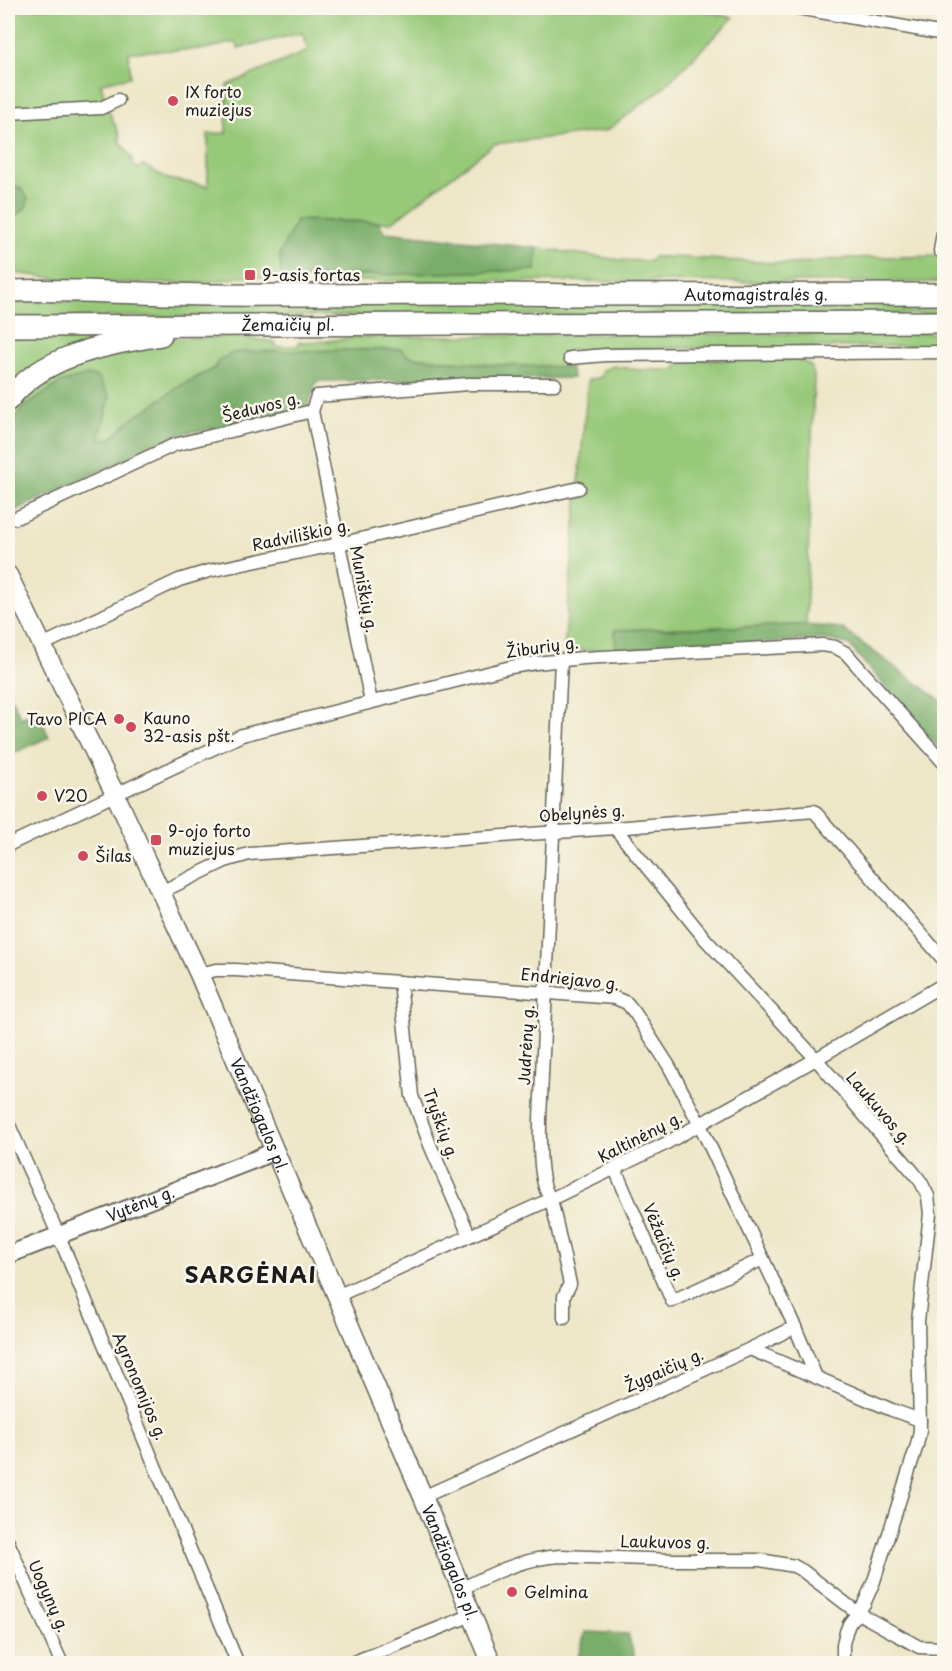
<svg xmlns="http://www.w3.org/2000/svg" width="952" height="1671" viewBox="0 0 952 1671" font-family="'Playpen Sans',sans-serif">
  <rect width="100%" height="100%" fill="#fbf7ec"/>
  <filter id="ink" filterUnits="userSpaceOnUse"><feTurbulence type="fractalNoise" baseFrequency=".0167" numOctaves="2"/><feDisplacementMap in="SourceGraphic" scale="12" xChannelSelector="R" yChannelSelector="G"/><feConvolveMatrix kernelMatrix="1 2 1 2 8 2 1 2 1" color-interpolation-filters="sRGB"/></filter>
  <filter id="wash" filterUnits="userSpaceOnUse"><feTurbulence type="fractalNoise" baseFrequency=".008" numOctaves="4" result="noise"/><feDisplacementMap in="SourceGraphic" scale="24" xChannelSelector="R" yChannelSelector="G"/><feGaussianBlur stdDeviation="1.35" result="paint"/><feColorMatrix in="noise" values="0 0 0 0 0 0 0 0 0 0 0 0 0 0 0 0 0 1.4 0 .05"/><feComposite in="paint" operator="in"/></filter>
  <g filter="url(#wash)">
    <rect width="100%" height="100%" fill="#ede6c7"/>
    <!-- green -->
    <g fill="#97c979" stroke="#5a724a" stroke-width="1.5" fill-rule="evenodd">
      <path d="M 8,8 L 692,8 L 733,18 L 662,89 L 606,131 L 494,144 L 392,222 L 296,221 L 536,270 L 537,248 L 621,260 L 651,261 L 653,257 L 671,257 L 793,264 L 846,258 L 944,256 L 944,282 L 337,281 L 243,277 L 202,283 L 89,283 L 8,272 L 8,211 L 10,213 L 28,200 L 22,190 L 14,186 L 10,187 L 8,192 ZM 302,33 L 308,51 L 227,85 L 226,133 L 208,134 L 208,186 L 168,179 L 143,165 L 138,169 L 131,162 L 133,159 L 118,139 L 121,138 L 106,105 L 101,83 L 130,77 L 129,52 L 205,49 L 236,42 L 238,48 Z"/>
      <polygon points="944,300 944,314 8,317 8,302"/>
      <polygon points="944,333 944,346 570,349 570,367 492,365 412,357 407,355 215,368 182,385 128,422 111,439 99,440 23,408 8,429 8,408 46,372 136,344 177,338 236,337 275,342 276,347 298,346 299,342 327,341 357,337 649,334"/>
      <polygon points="115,335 8,394 8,339"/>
      <polygon points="694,360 799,360 811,366 814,375 806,625 615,630 616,650 564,650 588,380 601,377 603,370 613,366 639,370 676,370 677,364"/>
    </g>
    <!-- forest -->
    <g fill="#79ad69" stroke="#4a6442" stroke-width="1.5">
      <path d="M 14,186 C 22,187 25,193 28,200 C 27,209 20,214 12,216 L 8,211 C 7,202 4,190 14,186 Z"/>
      <polygon points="296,220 379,222 384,232 537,248 536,270 281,278 280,254"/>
      <path d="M 401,349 L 407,355 L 412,357 L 492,365 L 570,367 L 573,378 L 317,381 L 305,413 L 180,434 L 10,513 L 8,518 L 8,429 L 23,408 L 60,383 L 88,375 L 97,377 L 110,397 L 99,440 L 111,439 L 128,422 L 182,385 L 215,368 C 218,357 228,355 237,352 Z"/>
      <polygon points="805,625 841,628 944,703 944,754 848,644 824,639 616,650 615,630"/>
      <polygon points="12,699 21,718 37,711 49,737 8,756 8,700"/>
      <polygon points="585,1632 628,1634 636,1663 578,1663 577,1662"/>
    </g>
  </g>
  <g filter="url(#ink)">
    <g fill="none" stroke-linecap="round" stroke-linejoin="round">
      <defs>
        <g id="street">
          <polyline points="798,8 944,34"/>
          <polyline points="8,113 101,108 118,100"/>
          <polyline points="944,227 940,251 944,251"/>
          <polyline points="570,358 606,355 944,352"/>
          <polyline points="16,518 174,445 312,411"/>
          <polyline points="42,645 179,580 209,571 339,544 579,488"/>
          <path d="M 561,660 L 540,1119 C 540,1139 538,1184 551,1199 L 570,1284 L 564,1296 L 564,1318"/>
          <polyline points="371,702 312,411 317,396 468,384 555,384"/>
          <polyline points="615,828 706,940 816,1059 914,1173 921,1182 928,1196 930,1214 918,1321 920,1431 917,1445 874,1581 864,1604 849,1624 846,1632 843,1644 843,1664"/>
          <polyline points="8,845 242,735 511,667 536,663 583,658 822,645 835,647 846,653 944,763"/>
          <polyline points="161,892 225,861 249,854 615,828 814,811 944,960"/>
          <polyline points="199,974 216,970 235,970 615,998 627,1003 635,1013 669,1066 700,1125 795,1327 816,1377"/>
          <polyline points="400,982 412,1096 430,1145 469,1235"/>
          <polyline points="8,1123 58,1234 238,1664"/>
          <polyline points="615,1169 672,1301 763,1259"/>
          <polyline points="337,1296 551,1199 663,1145 816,1059 944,984"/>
          <polyline points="750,1349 795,1327"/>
          <polyline points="423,1497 750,1349 892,1410 920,1420"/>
          <polyline points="8,1542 62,1664"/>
          <path d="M 461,1589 C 493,1573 524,1558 560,1556 L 675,1560 L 760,1560 L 794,1566 L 803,1571 L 858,1613 L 919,1647 L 944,1648"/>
          <polyline points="349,1664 472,1615"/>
        </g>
        <g id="secondary">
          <path id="s1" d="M 8,1255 L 256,1159 L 274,1151"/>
        </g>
        <g id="primary">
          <path id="s2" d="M 8,575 L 115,794 L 199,974 L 429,1511 L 492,1664"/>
        </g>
        <g id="highway">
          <path id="s3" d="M 8,291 C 76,288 144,295 213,295 C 332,296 451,292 569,295 L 944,294"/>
          <path id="s4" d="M 8,326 L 944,322"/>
          <path d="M 8,400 C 44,354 106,345 161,335"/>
        </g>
      </defs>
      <!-- street casing -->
      <use href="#street" stroke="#656358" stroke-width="15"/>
      <!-- secondary casing -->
      <use href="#secondary" stroke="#656358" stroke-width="20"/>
      <!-- primary casing -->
      <use href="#primary" stroke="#656358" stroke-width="21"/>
      <!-- highway casing -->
      <use href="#highway" stroke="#656358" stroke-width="24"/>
      <!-- street -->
      <use href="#street" stroke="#fff" stroke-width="12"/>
      <!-- secondary -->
      <use href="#secondary" stroke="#fff" stroke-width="16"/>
      <!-- primary -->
      <use href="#primary" stroke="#fff" stroke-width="18"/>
      <!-- highway -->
      <use href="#highway" stroke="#fff" stroke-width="21"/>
    </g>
  </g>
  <!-- markers -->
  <g fill="#d1495b" stroke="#fbf7ec" stroke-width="2">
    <circle cx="173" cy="101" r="6"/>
    <rect x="244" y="269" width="12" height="12" rx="3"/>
    <circle cx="119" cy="719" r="6"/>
    <circle cx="131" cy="727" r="6"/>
    <circle cx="42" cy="796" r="6"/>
    <rect x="150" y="834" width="12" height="12" rx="3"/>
    <circle cx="83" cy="856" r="6"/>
    <circle cx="512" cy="1592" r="6"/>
  </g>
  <g text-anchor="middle" stroke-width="5" stroke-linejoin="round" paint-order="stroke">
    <!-- poi labels -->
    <g font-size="16" fill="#1c1c1c" stroke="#fbf7ec" text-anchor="start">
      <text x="185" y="98">IX forto<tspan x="185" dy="18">muziejus</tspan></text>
      <text x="262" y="281">9-asis fortas</text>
      <text x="143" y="724">Kauno<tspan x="143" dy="18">32-asis pšt.</tspan></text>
      <text x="107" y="725" text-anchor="end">Tavo PICA</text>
      <text x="54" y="802">V20</text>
      <text x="168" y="837">9-ojo forto<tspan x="168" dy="18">muziejus</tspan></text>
      <text x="95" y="862">Šilas</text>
      <text x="524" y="1598">Gelmina</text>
    </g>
    <!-- street labels -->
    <g font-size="16" fill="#1c1c1c" stroke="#fbf7ec">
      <text dy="6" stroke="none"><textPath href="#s3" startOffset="748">Automagistralės g.</textPath></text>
      <text dy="6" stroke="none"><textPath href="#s4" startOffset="280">Žemaičių pl.</textPath></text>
      <text transform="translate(261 407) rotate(-14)" y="6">Šeduvos g.</text>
      <text transform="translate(301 535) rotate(-12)" y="6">Radviliškio g.</text>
      <text transform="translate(364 589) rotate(79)" y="6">Muniškių g.</text>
      <text transform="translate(542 647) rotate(-8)" y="6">Žiburių g.</text>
      <text transform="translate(582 813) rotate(-4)" y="6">Obelynės g.</text>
      <text transform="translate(570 979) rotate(6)" y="6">Endriejavo g.</text>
      <text transform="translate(526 1045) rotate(-87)" y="6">Judrėnų g.</text>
      <text transform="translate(879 1108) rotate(49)" y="6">Laukuvos g.</text>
      <text dy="6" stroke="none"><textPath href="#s2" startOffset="596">Vandžiogalos pl.</textPath></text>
      <text transform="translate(441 1124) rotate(70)" y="6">Tryškių g.</text>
      <text transform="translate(640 1137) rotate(-27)" y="6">Kaltinėnų g.</text>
      <text dy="6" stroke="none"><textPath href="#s1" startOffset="142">Vytėnų g.</textPath></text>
      <text transform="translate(664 1242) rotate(67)" y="6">Vėžaičių g.</text>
      <text transform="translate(664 1370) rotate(-24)" y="6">Žygaičių g.</text>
      <text transform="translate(140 1386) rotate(67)" y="6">Agronomijos g.</text>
      <text transform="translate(665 1542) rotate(1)" y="6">Laukuvos g.</text>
      <text dy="6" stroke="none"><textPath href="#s2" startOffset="1082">Vandžiogalos pl.</textPath></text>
      <text transform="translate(49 1596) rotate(66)" y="6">Uogynų g.</text>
    </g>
    <!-- district labels -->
    <g font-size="22" font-weight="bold" letter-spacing="1.5" fill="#1c1c1c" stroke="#fbf7ec">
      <text x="251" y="1283">SARGĖNAI</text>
    </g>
  </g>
  <!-- margin -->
  <rect width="952" height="1671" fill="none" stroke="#fbf7ec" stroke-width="30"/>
</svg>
